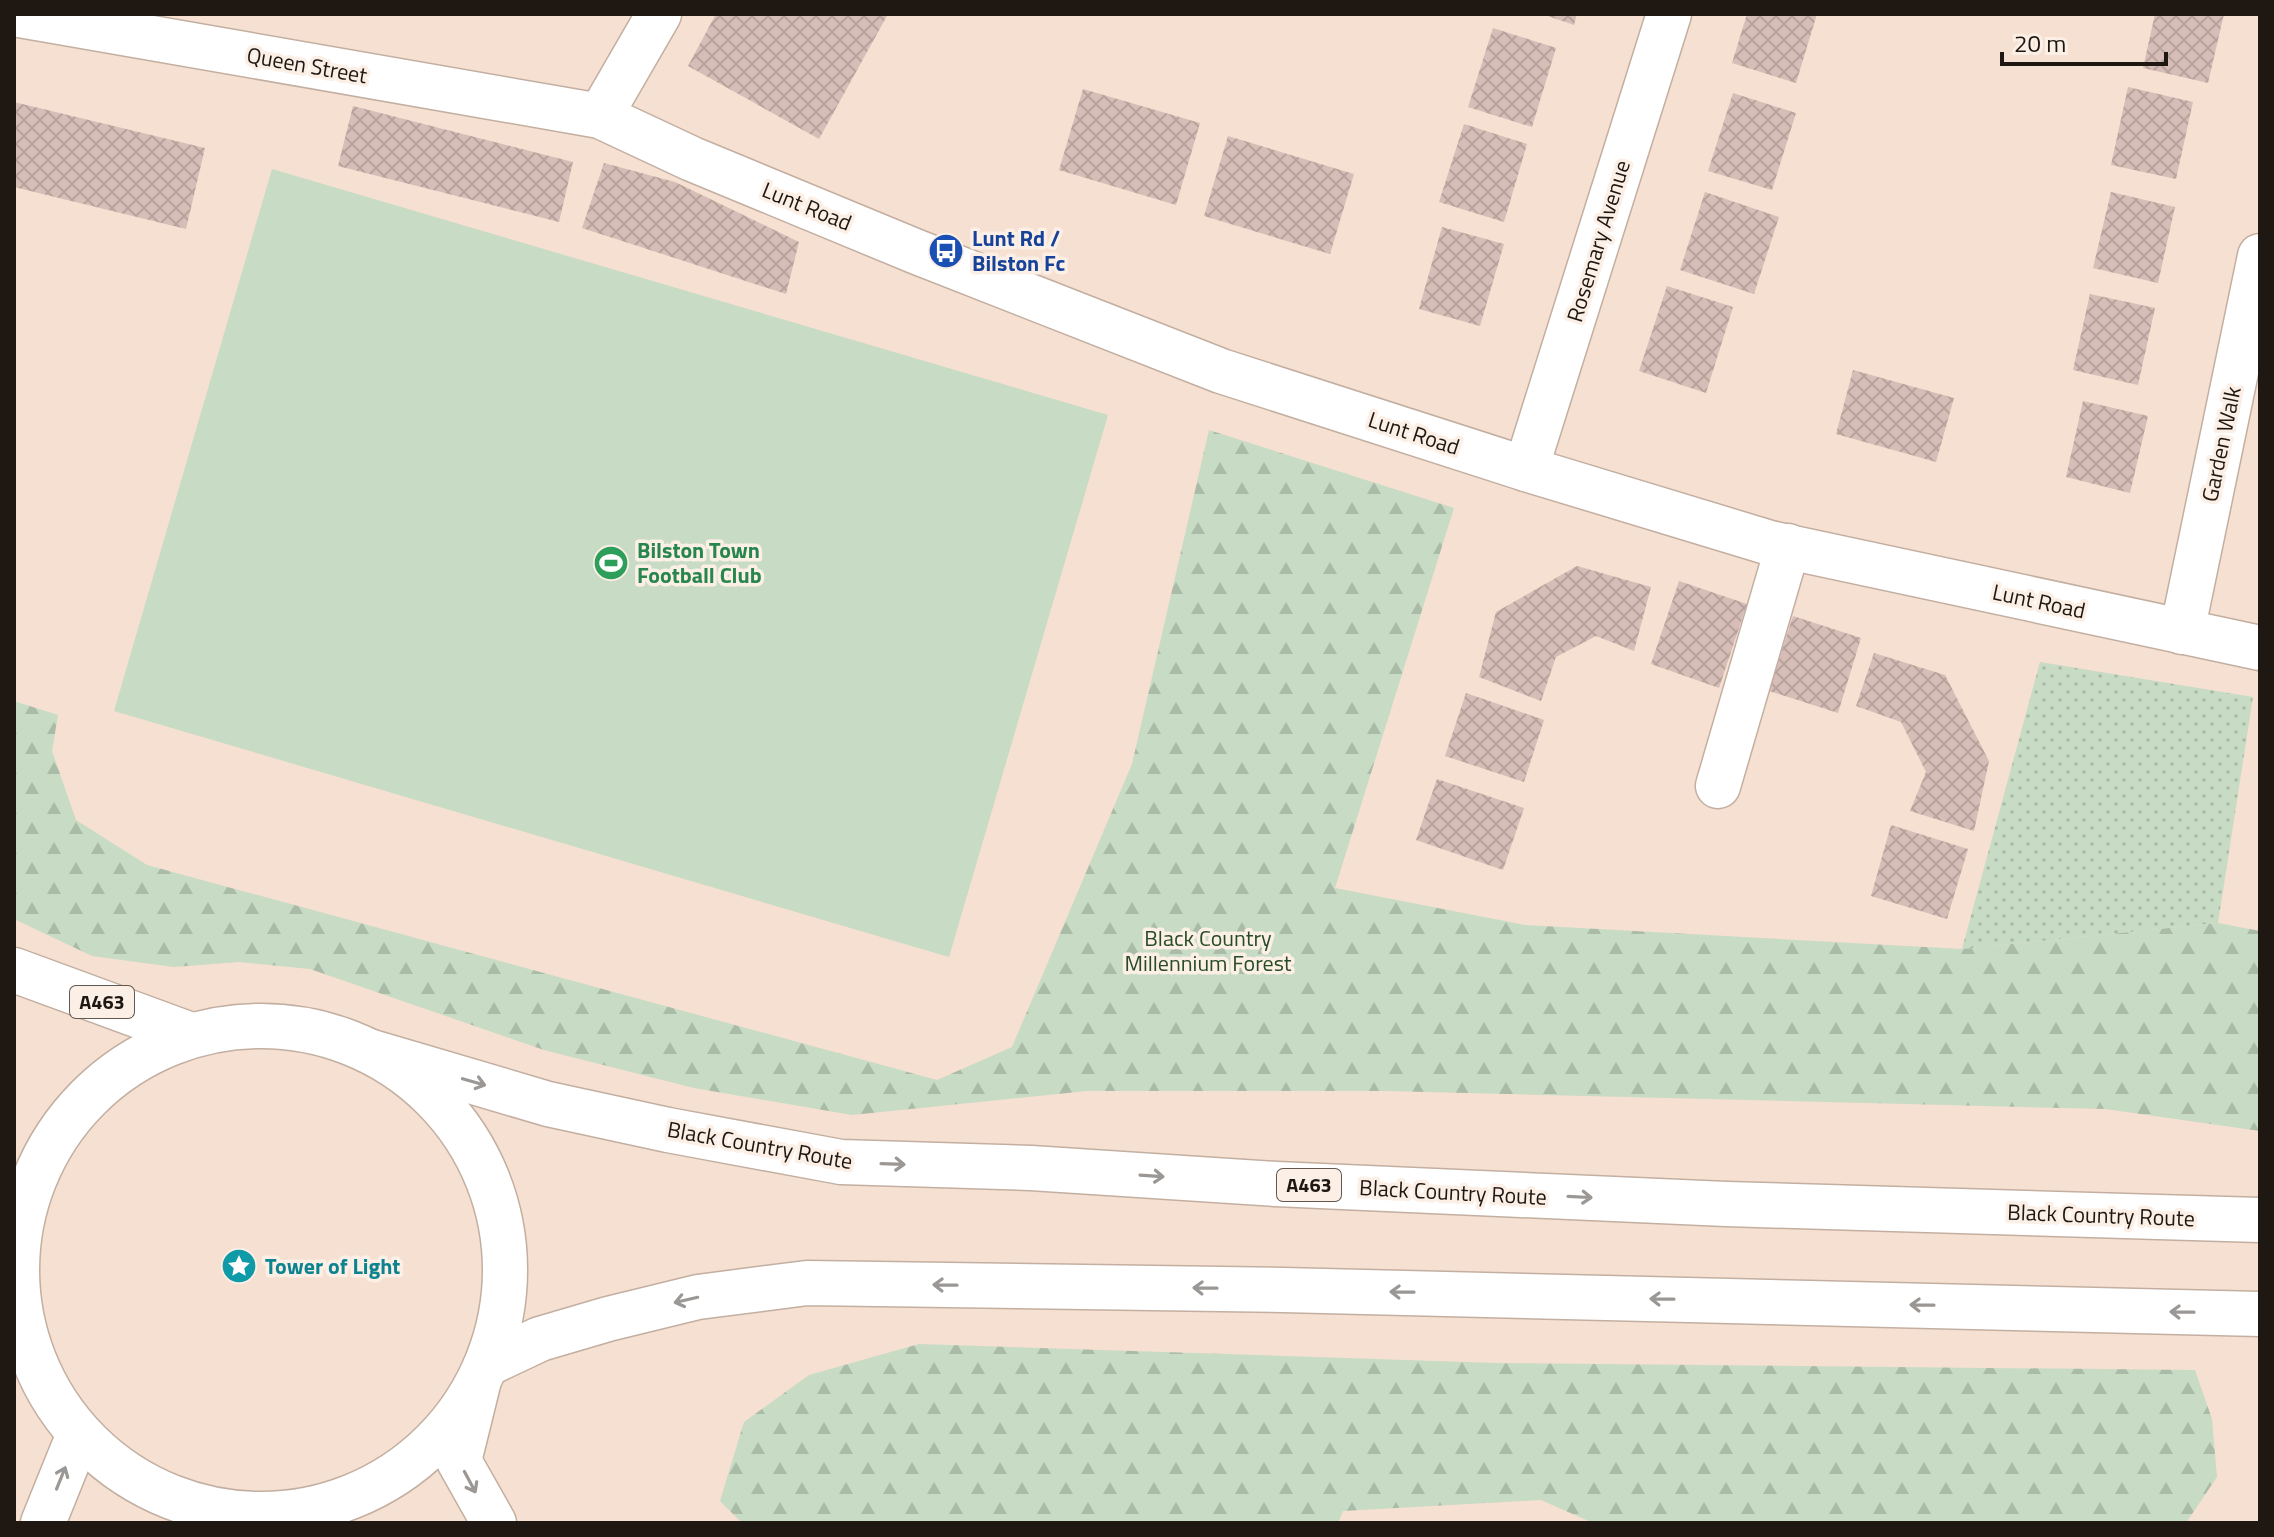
<svg xmlns="http://www.w3.org/2000/svg" width="2274" height="1537" viewBox="0 0 2274 1537" font-family="'Titillium Web',sans-serif">
  <defs>
    <pattern id="grass-dots" width="8" height="8" patternUnits="userSpaceOnUse" patternTransform="scale(2)"><rect width="8" height="8" fill="#c7dbc5"/><path d="M2 2h.1M6 6h.1" fill="none" stroke="#aabba8" stroke-width="1.8" stroke-linecap="round"/></pattern>
    <pattern id="forest-firs" width="22" height="20" patternUnits="userSpaceOnUse" patternTransform="scale(2)"><rect width="22" height="20" fill="#c7dbc5"/><path d="M5 1l3.5 6h-7zM16 11l3.5 6h-7z" fill="#aabba8"/></pattern>
    <pattern id="building-cross-hatch" width="8" height="8" patternUnits="userSpaceOnUse" patternTransform="scale(2)"><rect width="8" height="8" fill="#d7bdb7"/><path d="M0 0l8 8M0 8l8-8" fill="none" stroke="#b8a29c"/></pattern>
  </defs>
  <rect width="100%" height="100%" fill="#f5e0d1"/>
  <!-- grass -->
  <polygon fill="url(#grass-dots)" points="2040,662 2253,697 2218,923 1962,949"/>
  <!-- forest -->
  <g fill="url(#forest-firs)">
    <polygon points="1209,430 1454,508 1335,888 1525,925 1962,949 2218,923 2260,931 2260,1131 2105,1109 1387,1091 1087,1091 852,1115 694,1088 544,1050 310,969 239,962 174,967 92,956 14,919 14,701 58,715 52,751 76,820 147,865 937,1080 1012,1047 1132,764"/>
    <polygon points="919,1344 1496,1363 2195,1370 2212,1419 2217,1477 2186,1523 1593,1523 1541,1500 1343,1511 1338,1523 742,1523 720,1501 744,1422 809,1375"/>
  </g>
  <!-- pitch -->
  <polygon fill="#c7dbc5" points="272,169 1108,415 949,957 114,711"/>
  <!-- building -->
  <g fill="url(#building-cross-hatch)">
    <polygon points="716,14 888,14 819,139 688,66"/>
    <polygon points="1542,14 1577,14 1574,25"/>
    <polygon points="1747,14 1817,14 1796,83 1732,63"/>
    <polygon points="2155,14 2224,14 2208,83 2143,68"/>
    <polygon points="1493,28 1556,48 1532,127 1468,107"/>
    <polygon points="2128,87 2193,102 2176,179 2111,165"/>
    <polygon points="1083,89 1200,123 1176,205 1059,170"/>
    <polygon points="1733,93 1796,113 1772,190 1708,171"/>
    <polygon points="14,102 205,148 186,229 14,187"/>
    <polygon points="353,106 573,162 559,222 338,166"/>
    <polygon points="1464,124 1527,144 1504,222 1439,202"/>
    <polygon points="1228,136 1354,174 1330,254 1204,216"/>
    <polygon points="604,163 675,182 799,242 786,294 582,228"/>
    <polygon points="1705,192 1779,217 1754,294 1680,270"/>
    <polygon points="2111,192 2175,207 2158,283 2093,268"/>
    <polygon points="1442,227 1504,244 1480,326 1419,309"/>
    <polygon points="1667,286 1733,307 1706,393 1639,371"/>
    <polygon points="2090,294 2155,308 2138,385 2073,370"/>
    <polygon points="1853,370 1954,398 1936,462 1836,434"/>
    <polygon points="2083,401 2148,416 2130,493 2066,477"/>
    <polygon points="1577,566 1651,587 1634,651 1596,636 1556,657 1541,701 1479,677 1496,612"/>
    <polygon points="1679,581 1747,604 1719,688 1651,664"/>
    <polygon points="1793,616 1861,638 1838,713 1769,691"/>
    <polygon points="1874,653 1945,675 1989,761 1974,831 1910,811 1926,772 1901,722 1856,706"/>
    <polygon points="1466,693 1544,720 1524,782 1445,756"/>
    <polygon points="1437,779 1524,808 1503,870 1416,840"/>
    <polygon points="1891,825 1968,849 1947,919 1871,896"/>
  </g>
  <g fill="none" stroke-linecap="round" stroke-linejoin="round">
    <defs>
      <g id="street">
        <polyline points="14,14 600,116 692,159 917,252 1221,371 1526,469 1770,543 2260,648"/>
        <polyline points="600,116 659,14"/>
        <polyline points="1526,469 1669,14"/>
        <polyline points="2182,632 2260,256"/>
        <polyline points="1718,786 1788,546"/>
        <polyline points="478,1384 459,1461 494,1523"/>
        <polyline points="306,1511 328,1523"/>
        <polyline points="43,1523 79,1434"/>
        <polyline points="255,1523 275,1514"/>
      </g>
      <g id="highway">
        <polyline points="14,970 191,1035"/>
        <circle cx="261" cy="1270" r="244"/>
        <polyline points="372,1052 548,1104 668,1130 841,1162 1031,1168 1276,1184 1726,1204 2260,1220"/>
        <polyline points="487,1364 540,1339 608,1319 698,1297 807,1283 1283,1290 2260,1314"/>
      </g>
    </defs>
    <!-- street casing -->
    <use href="#street" stroke="#c3afa1" stroke-width="47"/>
    <!-- highway casing -->
    <use href="#highway" stroke="#c3afa1" stroke-width="47"/>
    <!-- street -->
    <use href="#street" stroke="#fff" stroke-width="44"/>
    <!-- highway -->
    <use href="#highway" stroke="#fff" stroke-width="44"/>
  </g>
  <!-- one-way arrows -->
  <defs><path id="oneway-shaft" d="M-6 0H5M1.5-3L5.5 0L1.5 3" fill="none" stroke-width="1.6" stroke-linecap="round" stroke-linejoin="round" transform="scale(2)"/></defs>
  <g stroke="#9a9794">
    <use href="#oneway-shaft" transform="translate(474 1082) rotate(16)"/>
    <use href="#oneway-shaft" transform="translate(893 1164) rotate(2)"/>
    <use href="#oneway-shaft" transform="translate(1152 1176) rotate(4)"/>
    <use href="#oneway-shaft" transform="translate(1580 1197) rotate(3)"/>
    <use href="#oneway-shaft" transform="translate(945 1285) rotate(-179)"/>
    <use href="#oneway-shaft" transform="translate(1205 1288) rotate(-179)"/>
    <use href="#oneway-shaft" transform="translate(1402 1292) rotate(-179)"/>
    <use href="#oneway-shaft" transform="translate(1662 1299) rotate(-179)"/>
    <use href="#oneway-shaft" transform="translate(686 1300) rotate(167)"/>
    <use href="#oneway-shaft" transform="translate(1922 1305) rotate(-179)"/>
    <use href="#oneway-shaft" transform="translate(2182 1312) rotate(-179)"/>
    <use href="#oneway-shaft" transform="translate(61 1478) rotate(-68)"/>
    <use href="#oneway-shaft" transform="translate(470 1482) rotate(62)"/>
  </g>
  <!-- icons -->
  <defs>
    <symbol id="bus-disc" viewBox="-11 -11 22 22"><circle r="9.5" fill="#1a4fb4" stroke="#fcefe6"/><path d="M-5-6H5V4H4V6H2V4H-2V6H-4V4H-5ZM-3.5-4V0h7V-4ZM-3.5 1.2v1.5H-2V1.2ZM2 1.2v1.5H3.5V1.2Z" fill="#fff"/></symbol>
    <symbol id="stadium-disc" viewBox="-11 -11 22 22"><circle r="9.5" fill="#2e9e5b" stroke="#fcefe6"/><path d="M0-5a6.5 5 0 1 0 0 10a6.5 5 0 1 0 0-10ZM-3.5-1.8h7v3.6h-7Z" fill="#fff"/></symbol>
    <symbol id="sight-disc" viewBox="-11 -11 22 22"><circle r="9.5" fill="#0f9aa8" stroke="#fcefe6"/><path d="M0-6L1.8-2.2L6-1.7L2.9 1.2L3.7 5.4L0 3.3L-3.7 5.4L-2.9 1.2L-6-1.7L-1.8-2.2Z" fill="#fff"/></symbol>
  </defs>
  <g fill-rule="evenodd">
    <use href="#bus-disc" x="926" y="231" width="40" height="40"/>
    <use href="#stadium-disc" x="591" y="543" width="40" height="40"/>
    <use href="#sight-disc" x="219" y="1246" width="40" height="40"/>
  </g>
  <g text-anchor="middle" stroke-width="7" stroke-linejoin="round" paint-order="stroke">
    <!-- shield labels -->
    <g fill="#fcefe6" stroke="#615852" stroke-width="2">
      <rect x="70" y="986" width="64" height="32" rx="6"/>
      <rect x="1277" y="1169" width="64" height="32" rx="6"/>
    </g>
    <g font-size="20" font-weight="bold" fill="#1e1712">
      <text x="102" y="1009">A463</text>
      <text x="1309" y="1192">A463</text>
    </g>
    <!-- street labels -->
    <g font-size="22" fill="#1e1712" stroke="#fcefe6">
      <text transform="translate(307 65) rotate(10)" y="8">Queen Street</text>
      <text transform="translate(807 206) rotate(22)" y="8">Lunt Road</text>
      <text transform="translate(1598 241) rotate(-73)" y="8">Rosemary Avenue</text>
      <text transform="translate(1414 433) rotate(18)" y="8">Lunt Road</text>
      <text transform="translate(2221 444) rotate(-78)" y="8">Garden Walk</text>
      <text transform="translate(2039 601) rotate(12)" y="8">Lunt Road</text>
      <text transform="translate(760 1145) rotate(10)" y="8">Black Country Route</text>
      <text transform="translate(1453 1192) rotate(3)" y="8">Black Country Route</text>
      <text transform="translate(2101 1215) rotate(2)" y="8">Black Country Route</text>
    </g>
    <!-- transit labels -->
    <g font-size="22" font-weight="bold" fill="#164399" stroke="#fcefe6" text-anchor="start">
      <text x="972" y="246">Lunt Rd /<tspan x="972" dy="25">Bilston Fc</tspan></text>
    </g>
    <!-- leisure labels -->
    <g font-size="22" font-weight="bold" fill="#27864d" stroke="#fcefe6" text-anchor="start">
      <text x="637" y="558">Bilston Town<tspan x="637" dy="25">Football Club</tspan></text>
    </g>
    <!-- park labels -->
    <g font-size="22" fill="#264b25" stroke="#fcefe6">
      <text x="1208" y="946">Black Country<tspan x="1208" dy="25">Millennium Forest</tspan></text>
    </g>
    <!-- culture labels -->
    <g font-size="22" font-weight="bold" fill="#0d838f" stroke="#fcefe6" text-anchor="start">
      <text x="265" y="1274">Tower of Light</text>
    </g>
  </g>
  <!-- border -->
  <rect width="2274" height="1537" fill="none" stroke="#1e1712" stroke-width="32"/>
  <!-- scale -->
  <path d="M2002 52v12h164v-12" fill="none" stroke="#1e1712" stroke-width="4"/>
  <text x="2014" y="52" font-size="24" fill="#1e1712" stroke="#fcefe6" stroke-width="6" paint-order="stroke">20 m</text>
</svg>
